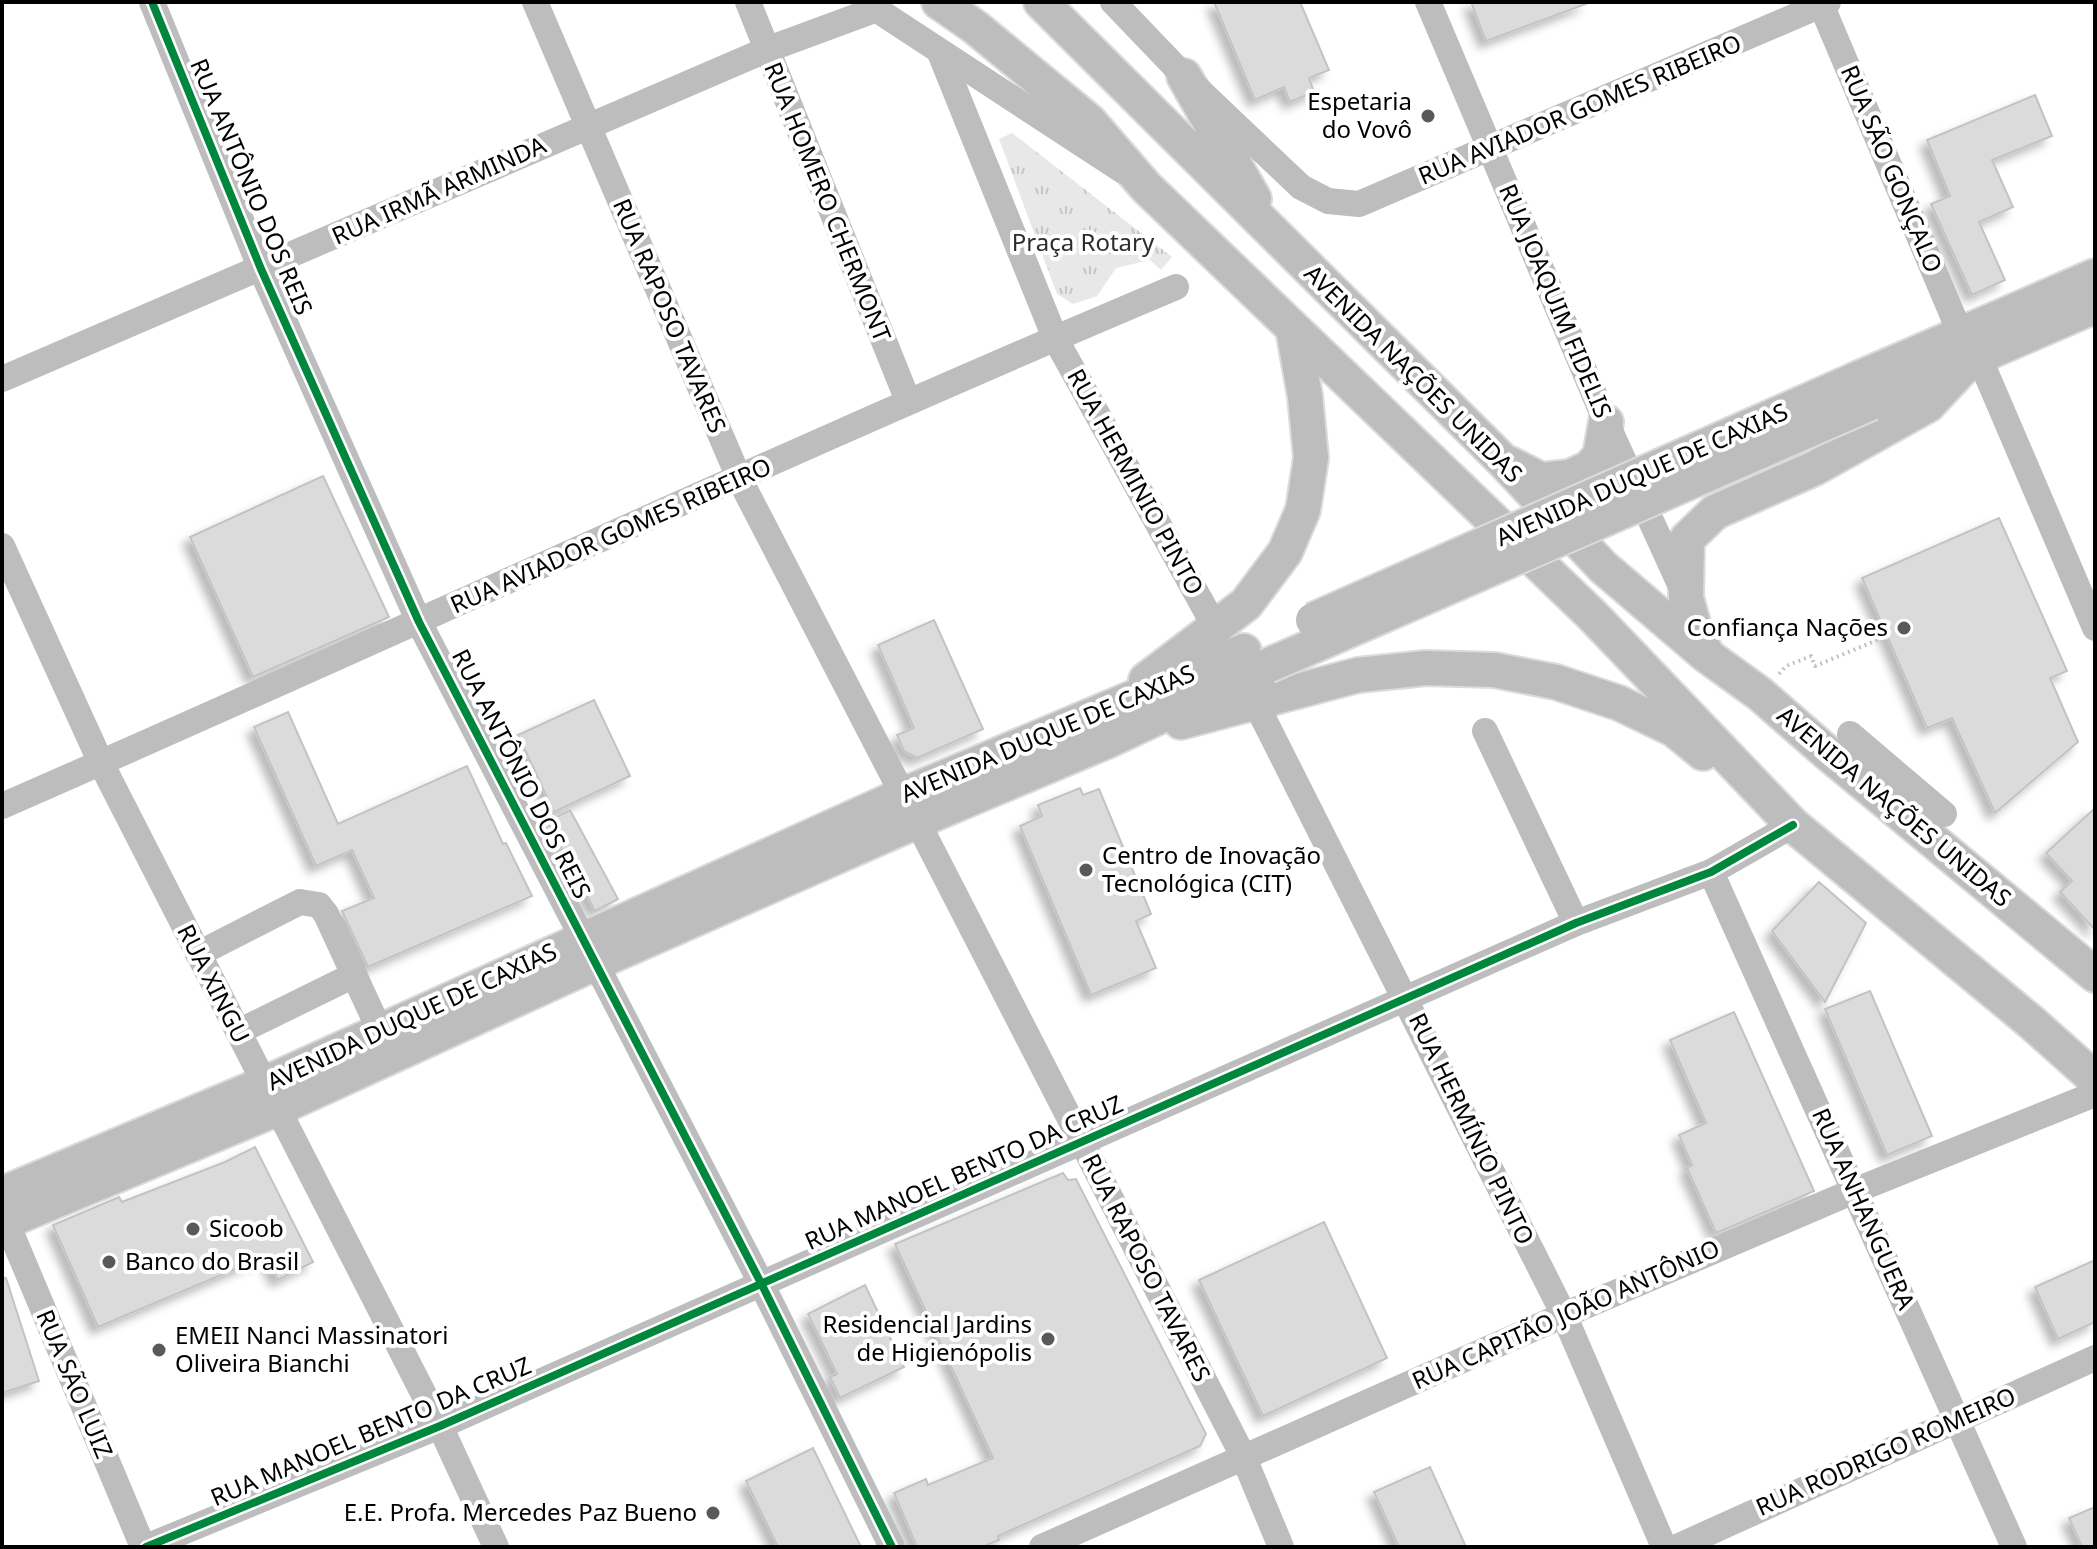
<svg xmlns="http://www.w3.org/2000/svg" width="2097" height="1549" viewBox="0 0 2097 1549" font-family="'Noto Sans',sans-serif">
  <defs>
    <pattern id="park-tufts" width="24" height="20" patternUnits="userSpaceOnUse" patternTransform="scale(2)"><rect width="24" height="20" fill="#e8e8e8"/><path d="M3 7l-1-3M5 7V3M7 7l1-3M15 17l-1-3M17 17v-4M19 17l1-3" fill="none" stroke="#c5c5c5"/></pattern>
    <filter id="shadow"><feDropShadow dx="-7" dy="7" stdDeviation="4" flood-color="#0004"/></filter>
  </defs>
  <rect width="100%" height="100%" fill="#fff"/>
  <!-- park -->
  <polygon fill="url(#park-tufts)" points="1012,133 1172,257 1161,270 1150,260 1116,268 1097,296 1073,304 1057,294 999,139"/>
  <!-- building -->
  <g fill="#dbdbdb" stroke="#c3c3c3" stroke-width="2" filter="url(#shadow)">
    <polygon points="1214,2 1300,2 1329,70 1309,78 1314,92 1290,102 1284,87 1255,100"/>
    <polygon points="1471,2 1585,2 1586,4 1486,41"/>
    <polygon points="2035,95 2052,136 1992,160 2013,207 1979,222 2005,280 1972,295 1931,204 1950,196 1927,140"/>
    <polygon points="323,476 389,617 253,677 190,537"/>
    <polygon points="1999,518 2067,671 2050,678 2078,742 1995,813 1952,718 1927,728 1862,578"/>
    <polygon points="934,620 983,729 917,758 904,751 897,735 914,728 878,645"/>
    <polygon points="594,700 630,776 554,812 518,735"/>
    <polygon points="288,712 338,824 467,766 503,844 506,843 532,896 368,967 342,911 374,898 352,850 316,866 254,727"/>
    <polygon points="1080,788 1083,795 1099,789 1151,914 1136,921 1156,968 1091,995 1020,826 1042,816 1038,805"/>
    <polygon points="2095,808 2095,930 2060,892 2072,881 2046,853"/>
    <polygon points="570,810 618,899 595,911 547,822"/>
    <polygon points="1819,882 1866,923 1825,1002 1772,931"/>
    <polygon points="1870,991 1932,1136 1887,1155 1825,1009"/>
    <polygon points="1734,1012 1814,1191 1716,1233 1687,1168 1692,1165 1679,1135 1706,1123 1670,1040"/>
    <polygon points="255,1147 313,1262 278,1280 266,1256 98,1327 53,1225 119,1197 122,1202 225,1162"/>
    <polygon points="1063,1173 1068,1180 1076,1179 1206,1434 1200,1446 998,1536 999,1540 982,1547 917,1547 894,1493 926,1479 928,1485 993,1458 895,1244"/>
    <polygon points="1324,1222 1387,1358 1263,1416 1199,1280"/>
    <polygon points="2095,1260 2095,1322 2058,1339 2035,1287"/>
    <polygon points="6,1278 39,1381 2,1393 2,1279"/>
    <polygon points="865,1285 904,1367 840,1398 830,1377 837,1374 808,1314"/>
    <polygon points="813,1448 861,1547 778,1547 746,1481"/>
    <polygon points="1430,1467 1466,1547 1399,1547 1374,1492"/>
    <polygon points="2095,1507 2095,1547 2082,1547 2069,1518"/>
  </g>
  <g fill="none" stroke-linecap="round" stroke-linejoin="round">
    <defs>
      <g id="major">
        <polyline points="939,2 975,27 1089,121 1146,187 1593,616 1793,825 2031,1022 2095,1079"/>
        <polyline points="1041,2 1503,461 1603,567 1706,655 1760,694 1831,756 2095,975"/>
        <polyline points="1184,76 1254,199"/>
        <polyline points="1857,379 2095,276"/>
        <polyline points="1871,403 2095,306"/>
        <polyline points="1510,464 1541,480 1570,477 1589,468 1600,456 1606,422"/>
        <polyline points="1705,651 1695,630 1686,598 1687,539 1715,512 1815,468 1928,405 1969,361"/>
        <polyline points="1146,680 1246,604 1285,552 1303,510 1311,458 1305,396 1293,329"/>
        <polyline points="1181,722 1358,675 1426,668 1494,670 1556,682 1619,703 1675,730 1703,753"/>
        <polyline points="2,1194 264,1084 903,795 1244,651"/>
        <polyline points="2,1223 276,1109 595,963 917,821 1107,741 1267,666"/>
      </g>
    </defs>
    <!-- major casing -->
    <use href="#major" stroke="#dbdbdb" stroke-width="38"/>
    <!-- path -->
    <polyline stroke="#c2c2c2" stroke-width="4" stroke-dasharray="2 4" stroke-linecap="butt" points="1779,674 1786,666 1811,656 1815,666 1887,636"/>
    <!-- minor -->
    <g stroke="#bdbdbd" stroke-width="26">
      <polyline points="152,2 261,269 419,622 762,1285 892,1547"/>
      <polyline points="535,2 739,478 903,795"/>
      <polyline points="748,2 908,401"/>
      <polyline points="865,2 1123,171"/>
      <polyline points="1113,2 1184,76 1301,187 1328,201 1359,204 1828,2"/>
      <polyline points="1428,2 1606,422 1684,593"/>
      <polyline points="1820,2 1961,335"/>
      <polyline points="940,53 1055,338 1214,625"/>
      <polyline points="1979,357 2095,628"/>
      <polyline points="2,379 766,50 877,9"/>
      <polyline points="2,546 101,763 440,1426 496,1547"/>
      <polyline points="1247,686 1564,1315 1664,1547"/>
      <polyline points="1485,731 1576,923"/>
      <polyline points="1850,734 1944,814"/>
      <path d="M 2,806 C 394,635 782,453 1176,287"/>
      <polyline points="917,821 1244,1458 1281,1547"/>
      <polyline points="1711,872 2014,1547"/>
      <polyline points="198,954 300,902 319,905 326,914 380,1031"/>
      <polyline points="238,1032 352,976"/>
      <polyline points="6,1221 143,1547"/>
      <polyline points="146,1547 440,1426 1576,923 1711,872 1793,825"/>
      <polyline points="1042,1547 1564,1315 1854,1191 2095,1094"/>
      <polyline points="1677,1547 2095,1358"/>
    </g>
    <!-- major -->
    <use href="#major" stroke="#bdbdbd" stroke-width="34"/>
    <defs>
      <g id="major-bridge">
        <polyline points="1313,620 1857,379"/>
        <polyline points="1267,666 1871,403"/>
      </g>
    </defs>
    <!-- major-bridge casing -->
    <use href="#major-bridge" stroke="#dbdbdb" stroke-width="38" stroke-linecap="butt"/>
    <!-- major-bridge -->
    <use href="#major-bridge" stroke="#bdbdbd" stroke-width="34"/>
    <defs>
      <g id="cycleway">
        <polyline points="152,2 261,269 419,622 762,1285 892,1547"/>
        <polyline points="146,1547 440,1426 1576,923 1711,872 1793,825"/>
      </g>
    </defs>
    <!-- cycleway casing -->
    <use href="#cycleway" stroke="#fff" stroke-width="13"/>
    <!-- cycleway -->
    <use href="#cycleway" stroke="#00873e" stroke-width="8"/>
  </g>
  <!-- markers -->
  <g fill="#595959" stroke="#fff" stroke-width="3">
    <circle cx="1428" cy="116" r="8"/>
    <circle cx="1904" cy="628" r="8"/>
    <circle cx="1086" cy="870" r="8"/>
    <circle cx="193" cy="1229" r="8"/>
    <circle cx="109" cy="1262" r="8"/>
    <circle cx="1048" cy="1339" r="8"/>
    <circle cx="159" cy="1350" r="8"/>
    <circle cx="713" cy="1513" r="8"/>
  </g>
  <g text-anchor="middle" stroke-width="8" stroke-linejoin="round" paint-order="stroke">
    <!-- poi labels -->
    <g font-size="24" fill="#000" stroke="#fff" text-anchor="end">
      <text x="1412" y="110">Espetaria<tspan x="1412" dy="28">do Vovô</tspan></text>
      <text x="1888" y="636">Confiança Nações</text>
      <text x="1102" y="864" text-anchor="start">Centro de Inovação<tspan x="1102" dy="28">Tecnológica (CIT)</tspan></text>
      <text x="209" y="1237" text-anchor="start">Sicoob</text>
      <text x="125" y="1270" text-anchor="start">Banco do Brasil</text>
      <text x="1032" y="1333">Residencial Jardins<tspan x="1032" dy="28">de Higienópolis</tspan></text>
      <text x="175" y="1344" text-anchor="start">EMEII Nanci Massinatori<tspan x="175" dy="28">Oliveira Bianchi</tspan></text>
      <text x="697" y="1521">E.E. Profa. Mercedes Paz Bueno</text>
    </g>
    <!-- street labels -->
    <g font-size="24" fill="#000" stroke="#fff">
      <text transform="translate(1580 110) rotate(-23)" y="8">RUA AVIADOR GOMES RIBEIRO</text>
      <text transform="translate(1891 169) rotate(67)" y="8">RUA SÃO GONÇALO</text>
      <text transform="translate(251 187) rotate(67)" y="8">RUA ANTÔNIO DOS REIS</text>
      <text transform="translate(439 191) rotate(-24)" y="8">RUA IRMÃ ARMINDA</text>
      <text transform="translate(827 202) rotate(68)" y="8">RUA HOMERO CHERMONT</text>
      <text transform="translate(1555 301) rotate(67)" y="8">RUA JOAQUIM FIDELIS</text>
      <text transform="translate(669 316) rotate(67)" y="8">RUA RAPOSO TAVARES</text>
      <text transform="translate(1413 374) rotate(45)" y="8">AVENIDA NAÇÕES UNIDAS</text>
      <text transform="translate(1642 475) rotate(-24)" y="8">AVENIDA DUQUE DE CAXIAS</text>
      <text transform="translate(1135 482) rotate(61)" y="8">RUA HERMINIO PINTO</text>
      <text transform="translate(611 536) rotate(-24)" y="8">RUA AVIADOR GOMES RIBEIRO</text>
      <text transform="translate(1048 734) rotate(-23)" y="8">AVENIDA DUQUE DE CAXIAS</text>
      <text transform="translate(521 774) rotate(63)" y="8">RUA ANTÔNIO DOS REIS</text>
      <text transform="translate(1894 807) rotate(40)" y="8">AVENIDA NAÇÕES UNIDAS</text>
      <text transform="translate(213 984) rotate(63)" y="8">RUA XINGU</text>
      <text transform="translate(412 1017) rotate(-25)" y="8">AVENIDA DUQUE DE CAXIAS</text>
      <text transform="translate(1471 1129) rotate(64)" y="8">RUA HERMÍNIO PINTO</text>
      <text transform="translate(964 1173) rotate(-24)" y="8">RUA MANOEL BENTO DA CRUZ</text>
      <text transform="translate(1863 1209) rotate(66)" y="8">RUA ANHANGUERA</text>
      <text transform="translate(1146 1268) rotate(63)" y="8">RUA RAPOSO TAVARES</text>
      <text transform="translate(1566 1315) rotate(-24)" y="8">RUA CAPITÃO JOÃO ANTÔNIO</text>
      <text transform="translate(74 1384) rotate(67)" y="8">RUA SÃO LUIZ</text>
      <text transform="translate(371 1432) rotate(-23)" y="8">RUA MANOEL BENTO DA CRUZ</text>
      <text transform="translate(1886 1452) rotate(-24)" y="8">RUA RODRIGO ROMEIRO</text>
    </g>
    <!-- park labels -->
    <g font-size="24" fill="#2c2c2c" stroke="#fff">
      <text x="1083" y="251">Praça Rotary</text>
    </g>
  </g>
  <!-- border -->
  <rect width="2097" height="1549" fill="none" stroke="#000000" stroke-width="8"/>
</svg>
